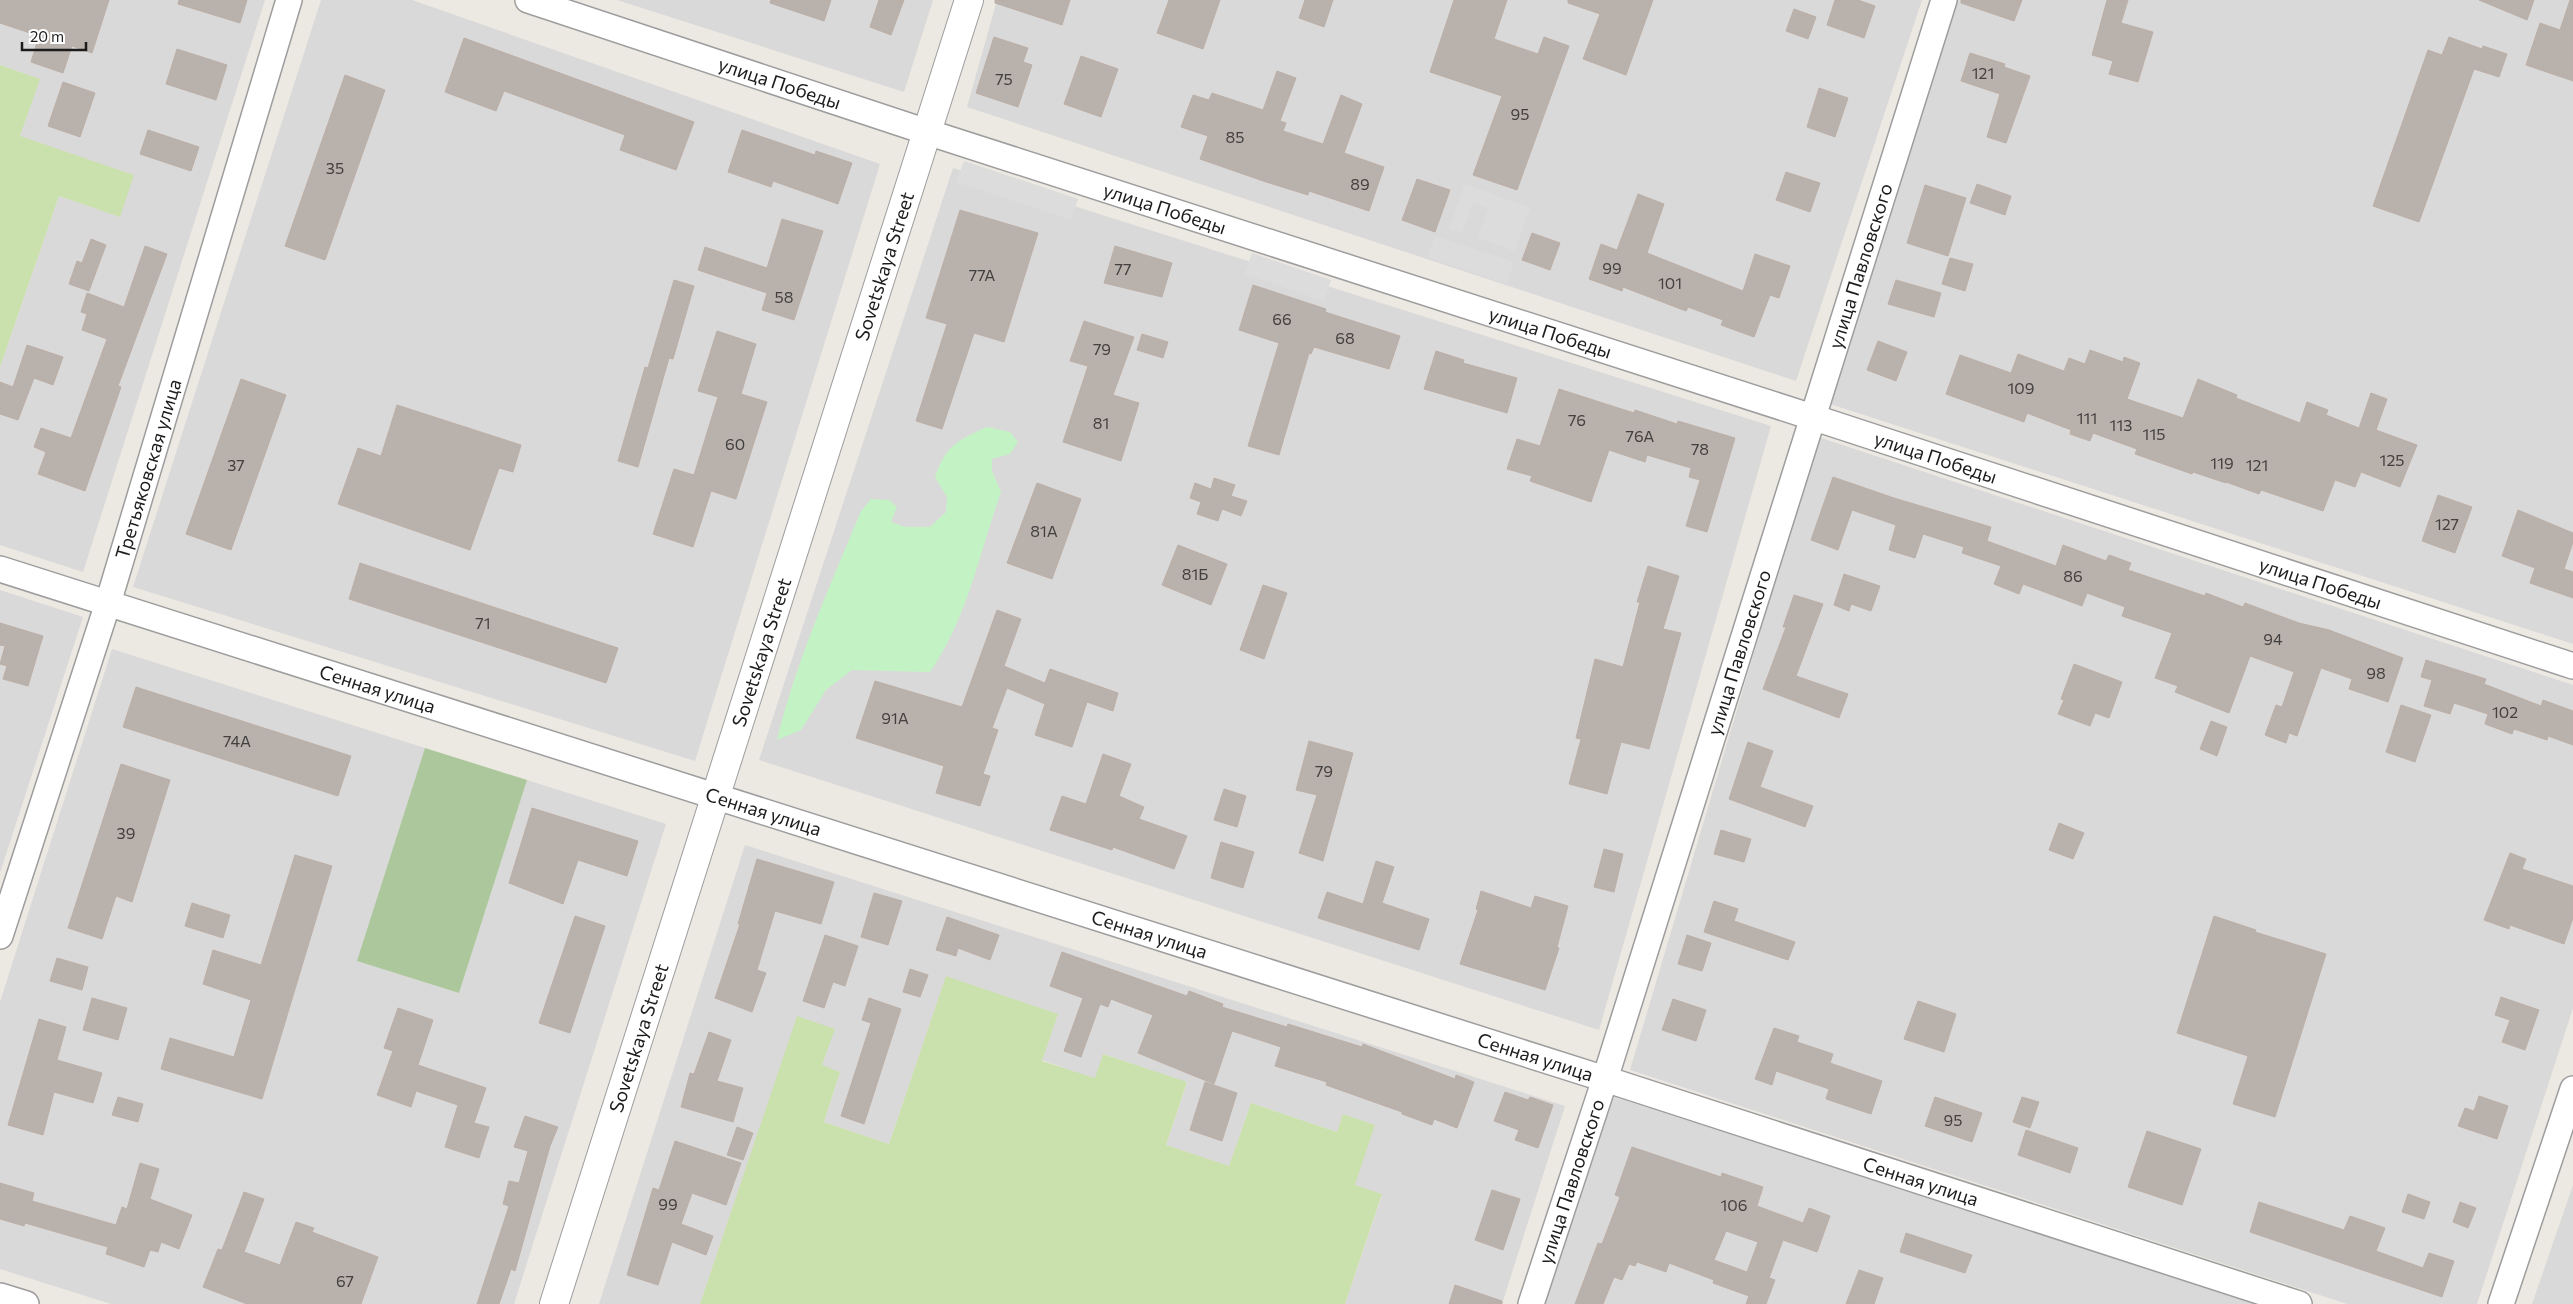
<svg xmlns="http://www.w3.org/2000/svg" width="2573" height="1304" viewBox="0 0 2573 1304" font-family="Commissioner,sans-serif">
  <rect width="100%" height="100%" fill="#ece8e2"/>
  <!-- residential -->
  <g fill="#dad9d9">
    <polygon points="0,0 265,0 83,572 0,545 0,367 59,196 120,216 20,136 39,79 0,65"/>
    <polygon points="321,0 412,0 880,164 695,761 133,587"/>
    <polygon points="617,0 933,0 904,92"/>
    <polygon points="997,0 1922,0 1796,381 967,107"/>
    <polygon points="1955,0 2573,0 2573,644 1830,404"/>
    <polygon points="953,168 1771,426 1599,1030 759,760"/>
    <polygon points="1818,437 2573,685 2573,1008 2477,1304 2347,1304 1630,1070"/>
    <polygon points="0,590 83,617 0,873"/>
    <polygon points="112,649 425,748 358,961 459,993 527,780 666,824 514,1304 111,1304 0,1269 0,1002"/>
    <polygon points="745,845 1565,1106 1502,1304 1345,1304 1382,1195 1355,1185 1337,1132 1251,1103 1229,1167 1166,1145 1187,1083 1104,1054 1095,1079 1042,1060 946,977 889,1144 824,1122 840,1072 822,1066 798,1016 700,1304 599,1304"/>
    <polygon points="1611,1096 2258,1304 1544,1304"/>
    <polygon points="2573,1185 2573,1304 2532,1304"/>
  </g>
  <!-- grass -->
  <g fill="#cae1ad">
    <polygon points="0,65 40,79 20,136 134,175 120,217 59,196 0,367"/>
    <polygon points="946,976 1058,1014 1042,1061 1095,1078 1103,1054 1187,1082 1166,1145 1229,1166 1251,1103 1337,1132 1343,1114 1375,1125 1355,1185 1382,1194 1345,1304 700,1304 797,1016 835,1029 822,1065 840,1072 824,1122 889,1144"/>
  </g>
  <!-- forest -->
  <polygon fill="#abc79b" points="425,748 527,780 459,993 357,961"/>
  <!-- park -->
  <path fill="#c3f3c4" d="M 987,427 L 1010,432 L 1018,442 L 1010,454 L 992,459 L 992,471 L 1001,492 C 979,554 968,617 930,672 L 852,670 L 826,690 L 801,730 L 777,740 C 796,661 830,586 861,511 L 871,499 L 889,500 L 897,507 L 891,522 L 905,527 L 930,527 L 946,512 L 947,497 L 935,477 C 946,445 958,440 987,427 Z"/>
  <!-- parking -->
  <g fill="#dcdcdc">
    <polygon points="964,161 1078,199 1071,220 956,182"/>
    <polygon points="1465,184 1530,208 1515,251 1478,238 1488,208 1473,203 1462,233 1449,228"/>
    <polygon points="1435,236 1514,262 1507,284 1428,257"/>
    <polygon points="1252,253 1331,280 1324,301 1245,274"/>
  </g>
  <!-- building -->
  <g fill="#b9b1ac" stroke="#bcafa6" fill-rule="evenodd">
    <polygon points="0,0 109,0 92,53 72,46 63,73 31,62 39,36 0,23"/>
    <polygon points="179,0 247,0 240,23 178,4"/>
    <polygon points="771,0 831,0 824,21 770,3"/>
    <polygon points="879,0 904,0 891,35 870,27"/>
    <polygon points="995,0 1070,0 1062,25 995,3"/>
    <polygon points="1169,0 1220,0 1203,49 1157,33"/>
    <polygon points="1305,0 1333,0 1324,27 1299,18"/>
    <polygon points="1454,0 1507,0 1494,39 1538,54 1544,37 1569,46 1517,190 1473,175 1502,96 1430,72"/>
    <polygon points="1568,0 1653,0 1626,75 1583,59 1600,14 1568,3"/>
    <polygon points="1835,0 1858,0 1875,6 1864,38 1827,25"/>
    <polygon points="1961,0 2022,0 2014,21 1961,3"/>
    <polygon points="2107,0 2128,0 2121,23 2153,32 2138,82 2109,74 2113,61 2092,55"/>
    <polygon points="2479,0 2534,0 2527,20"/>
    <polygon points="2570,0 2573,0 2573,81 2526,65 2540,23 2560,30"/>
    <polygon points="1794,9 1816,17 1808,39 1786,31"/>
    <polygon points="994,37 1028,48 1023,62 1032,65 1018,107 976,93"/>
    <polygon points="2449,37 2482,49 2483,46 2507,54 2499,77 2474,69 2419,222 2373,206 2428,50 2442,55"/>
    <polygon points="464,38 694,122 676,170 620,150 625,135 504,91 496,111 445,92"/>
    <polygon points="177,49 227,65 216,100 166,84"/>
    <polygon points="1970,53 2005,64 2004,67 2030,76 2006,143 1987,137 2000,94 1961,81"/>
    <polygon points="1081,56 1118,69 1101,117 1064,104"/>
    <polygon points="1277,71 1296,78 1280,121 1286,123 1283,131 1323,144 1341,95 1362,104 1344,153 1384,167 1369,211 1309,191 1308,195 1266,182 1200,159 1208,136 1181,127 1193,95 1209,100 1212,93 1263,110"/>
    <polygon points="345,75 385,90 325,260 285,246"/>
    <polygon points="63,82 95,93 80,137 48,126"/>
    <polygon points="1819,88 1848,98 1835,137 1807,127"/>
    <polygon points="148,130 199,147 191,171 140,154"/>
    <polygon points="742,130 815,155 816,151 852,163 838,204 773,181 771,187 728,172"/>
    <polygon points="1786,172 1820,183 1810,212 1776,200"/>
    <polygon points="1417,179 1450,190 1435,232 1402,220"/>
    <polygon points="1977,184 2011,196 2005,215 1970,203"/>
    <polygon points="1925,185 1966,198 1948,256 1907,243"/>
    <polygon points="1638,194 1664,204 1647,253 1743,291 1755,254 1790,266 1779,298 1770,295 1754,337 1721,325 1723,320 1688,307 1686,311 1623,287 1622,291 1589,279 1601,244 1617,250"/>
    <polygon points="960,210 1038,233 1004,342 974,333 942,429 916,421 947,324 926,318"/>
    <polygon points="782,219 823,231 794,320 762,310 767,293 698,270 705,247 767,268"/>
    <polygon points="1532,233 1560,243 1550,270 1522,260"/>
    <polygon points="91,239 106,245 89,291 69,284 77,261 82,263"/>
    <polygon points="145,246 167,254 118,386 121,387 85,491 38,474 46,452 34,447 41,428 71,438 107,339 82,330 87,314 81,312 87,293 124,307"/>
    <polygon points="1115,246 1172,263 1162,297 1104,283"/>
    <polygon points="1950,258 1973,264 1965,291 1942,284"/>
    <polygon points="674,280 694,286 673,359 669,358 638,467 618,461 645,367 648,368"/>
    <polygon points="1896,280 1941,293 1934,317 1888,304"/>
    <polygon points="1253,285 1326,309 1325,312 1400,336 1389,369 1314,347 1311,354 1309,353 1279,455 1248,446 1279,343 1239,330"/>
    <polygon points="1084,321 1134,337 1113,395 1139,403 1121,461 1063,442 1088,366 1070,361"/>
    <polygon points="717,331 756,344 741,394 767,402 736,499 711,491 693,547 653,534 674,469 694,475 718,397 698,391"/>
    <polygon points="1142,334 1168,342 1163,358 1137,350"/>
    <polygon points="1878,341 1907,352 1896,381 1867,370"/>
    <polygon points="27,345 63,357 53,385 34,378 18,420 0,414 0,382 13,387"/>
    <polygon points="2090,350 2123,362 2124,357 2140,363 2127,399 2183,418 2198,379 2237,395 2236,398 2300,423 2307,402 2328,410 2326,415 2359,428 2371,393 2387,399 2376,430 2417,445 2400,487 2361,472 2355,487 2335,480 2323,511 2261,490 2259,494 2226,482 2226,483 2193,472 2192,474 2135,454 2137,449 2093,433 2090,441 2070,434 2071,430 2027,413 2024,422 1946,394 1960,355 2011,373 2018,354 2064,371 2069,358 2085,364"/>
    <polygon points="1436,351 1464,360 1463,363 1517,378 1507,413 1424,389"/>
    <polygon points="241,379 286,395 231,550 186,534"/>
    <polygon points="1559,389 1634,413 1635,410 1677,424 1678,421 1735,438 1707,532 1686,526 1700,480 1689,477 1691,468 1647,455 1645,462 1609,450 1591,502 1530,481 1532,476 1507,469 1517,439 1540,446"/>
    <polygon points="397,405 521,445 513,472 499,468 470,550 338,504 358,448 381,456"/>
    <polygon points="1833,477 1894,498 1991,527 1987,541 2056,566 2063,545 2106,561 2109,555 2131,563 2128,570 2205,596 2206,593 2243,607 2245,603 2299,623 2329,630 2403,658 2388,702 2349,689 2352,679 2321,668 2297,736 2289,733 2286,743 2265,735 2276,705 2282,707 2294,672 2250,656 2229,713 2175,692 2178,686 2155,678 2172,633 2122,616 2125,607 2087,593 2082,606 2023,584 2019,594 1994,584 2001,566 1962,553 1964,547 1923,534 1915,558 1889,550 1896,525 1852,510 1838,550 1811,540"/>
    <polygon points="1214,478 1235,485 1231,496 1247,501 1241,516 1222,509 1218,521 1197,514 1201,502 1190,498 1195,483 1211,489"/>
    <polygon points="1037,483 1081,499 1052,579 1007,563"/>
    <polygon points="2438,495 2472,507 2455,553 2422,541"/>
    <polygon points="2518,510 2573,533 2573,542 2564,569 2573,572 2573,598 2530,583 2535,568 2502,556"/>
    <polygon points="1178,545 1227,564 1211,605 1162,585"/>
    <polygon points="360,563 618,648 606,683 349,599"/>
    <polygon points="1648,566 1679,576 1663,629 1681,633 1649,749 1621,742 1607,794 1569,784 1581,739 1576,738 1595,659 1623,667 1640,602 1637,602"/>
    <polygon points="1844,574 1880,586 1871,611 1851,604 1849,611 1834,605"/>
    <polygon points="1263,585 1287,593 1264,659 1240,650"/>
    <polygon points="1794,595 1823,604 1796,676 1848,694 1839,718 1763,689 1786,627 1783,627"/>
    <polygon points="997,610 1021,619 1004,666 1045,683 1050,669 1118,693 1113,711 1087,702 1072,747 1035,735 1045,704 1007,688 992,728 998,730 983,774 990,776 980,806 936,793 944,766 856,738 875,681 962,707"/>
    <polygon points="0,623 43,636 28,686 3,679 7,666 0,664 5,646 0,645"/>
    <polygon points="2426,660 2486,679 2484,684 2541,706 2543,700 2573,711 2573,745 2548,736 2547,740 2514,729 2512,734 2485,724 2488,714 2454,703 2450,714 2424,706 2432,680 2421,677"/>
    <polygon points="2074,664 2122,682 2109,718 2095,713 2090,726 2058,714 2064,700 2061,699"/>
    <polygon points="136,687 351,756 338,796 123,727"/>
    <polygon points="2401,705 2431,715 2415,762 2386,752"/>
    <polygon points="2211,721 2227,727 2217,756 2200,749"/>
    <polygon points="1309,741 1353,753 1323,861 1299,853 1317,795 1296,790"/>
    <polygon points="1748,742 1773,751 1760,787 1813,806 1805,827 1729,799"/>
    <polygon points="1103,754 1131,764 1119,796 1144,807 1139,819 1187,836 1174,869 1113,847 1112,850 1050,830 1062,796 1086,804"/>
    <polygon points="121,764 170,780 132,902 116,896 102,939 68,928"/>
    <polygon points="1224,789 1246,796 1237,827 1214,820"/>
    <polygon points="532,808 638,841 627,876 578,860 563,904 509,883"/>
    <polygon points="2059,823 2084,833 2073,859 2049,850"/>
    <polygon points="1721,830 1751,839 1744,862 1714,854"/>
    <polygon points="1221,842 1254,852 1243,888 1211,878"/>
    <polygon points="1604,849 1623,854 1614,892 1594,887"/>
    <polygon points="2510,853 2526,859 2522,869 2573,886 2573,918 2564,944 2510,925 2509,929 2484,920"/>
    <polygon points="295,855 332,866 262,1099 161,1069 170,1038 234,1057 251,1000 203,984 213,950 261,965"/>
    <polygon points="757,859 834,882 821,924 775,911 757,970 766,973 752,1012 715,998 740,924 738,924"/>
    <polygon points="1376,861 1394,867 1382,903 1429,919 1419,950 1318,918 1327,892 1363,904"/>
    <polygon points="1481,891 1531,908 1535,896 1568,906 1557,947 1559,948 1545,990 1460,964 1478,910 1476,909"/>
    <polygon points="874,893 902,901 888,945 861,937"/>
    <polygon points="1714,901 1738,909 1734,921 1795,942 1788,960 1704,932"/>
    <polygon points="192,903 230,915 223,938 185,926"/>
    <polygon points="575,916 605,926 570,1033 539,1023"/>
    <polygon points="2214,916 2256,930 2255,932 2326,954 2275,1117 2233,1104 2248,1056 2177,1033"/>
    <polygon points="947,917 999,935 990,960 958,948 956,956 936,950"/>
    <polygon points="825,935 858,946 845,986 833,982 824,1008 803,1001"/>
    <polygon points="1687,935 1711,943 1702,971 1678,964"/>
    <polygon points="1062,952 1187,996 1189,991 1223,1004 1222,1007 1287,1027 1288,1024 1362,1047 1363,1044 1455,1079 1456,1075 1474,1082 1457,1128 1434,1119 1432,1125 1402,1114 1402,1112 1326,1085 1327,1082 1275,1066 1281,1047 1232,1031 1214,1084 1138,1053 1153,1015 1111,999 1108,1007 1100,1004 1081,1057 1064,1051 1083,998 1050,986"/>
    <polygon points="57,958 88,967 82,990 50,981"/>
    <polygon points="910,969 928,975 920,997 903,992"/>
    <polygon points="2501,997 2539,1010 2525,1050 2502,1042 2510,1020 2495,1015"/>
    <polygon points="92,998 127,1008 118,1040 83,1030"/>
    <polygon points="869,998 901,1009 864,1124 841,1116 871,1023 862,1020"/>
    <polygon points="1673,999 1706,1010 1696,1041 1662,1030"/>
    <polygon points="1918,1001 1956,1014 1944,1052 1904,1039"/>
    <polygon points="398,1008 433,1020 418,1065 486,1088 474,1123 489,1127 479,1158 445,1147 458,1105 416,1091 411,1107 377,1095 393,1051 384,1048"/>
    <polygon points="39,1019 66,1027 57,1060 102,1073 93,1103 54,1092 43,1135 8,1125"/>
    <polygon points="1774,1028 1799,1036 1797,1042 1833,1054 1830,1063 1882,1081 1871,1114 1826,1099 1829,1089 1776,1071 1772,1085 1755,1079"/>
    <polygon points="709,1032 731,1040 717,1081 743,1088 733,1122 681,1107 690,1073 694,1074"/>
    <polygon points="1205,1082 1237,1093 1222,1141 1190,1130"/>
    <polygon points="1505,1092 1528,1100 1530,1097 1553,1105 1538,1148 1515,1140 1519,1130 1494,1121"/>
    <polygon points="2479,1096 2508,1106 2497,1139 2458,1126 2465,1108 2474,1111"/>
    <polygon points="118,1097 143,1104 138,1122 112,1115"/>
    <polygon points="1935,1097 1982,1113 1972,1142 1925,1126"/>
    <polygon points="2022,1097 2039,1102 2030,1128 2013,1122"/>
    <polygon points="525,1116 558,1127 550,1146 515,1271 511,1269 499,1304 477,1304 509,1206 503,1204 509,1181 519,1183 528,1151 514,1147"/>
    <polygon points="737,1127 753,1133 743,1160 727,1155"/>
    <polygon points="2026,1130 2078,1148 2070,1173 2018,1155"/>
    <polygon points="2147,1131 2201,1149 2182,1205 2128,1187"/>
    <polygon points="675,1141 741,1163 726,1205 692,1193 681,1224 713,1236 706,1255 672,1242 658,1285 627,1275 653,1188 659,1190"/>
    <path d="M 1632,1147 L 1721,1177 L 1722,1173 L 1763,1187 L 1757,1206 L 1803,1223 L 1809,1208 L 1830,1216 L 1817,1252 L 1783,1240 L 1769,1278 L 1775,1280 L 1766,1304 L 1746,1304 L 1749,1296 L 1713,1283 L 1714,1280 L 1669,1263 L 1666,1272 L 1637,1262 L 1635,1266 L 1629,1264 L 1622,1280 L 1614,1277 L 1603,1304 L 1575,1304 L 1598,1243 L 1602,1244 L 1620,1197 L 1615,1195 ZM 1726,1231 L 1758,1242 L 1747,1272 L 1714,1260 Z"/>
    <polygon points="140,1163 159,1169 150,1199 192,1215 179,1249 161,1242 158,1252 150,1250 144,1267 106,1254 108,1247 25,1223 24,1226 0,1219 0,1183 34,1193 32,1201 116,1225 122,1207 127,1209"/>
    <polygon points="1492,1190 1520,1199 1503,1250 1475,1240"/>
    <polygon points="244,1192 264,1199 244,1252 280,1265 296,1222 314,1228 312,1232 378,1257 361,1304 247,1304 203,1287 218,1249 222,1250"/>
    <polygon points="2408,1194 2430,1202 2424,1219 2402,1212"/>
    <polygon points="2259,1202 2344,1230 2350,1216 2385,1228 2376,1251 2423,1268 2429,1253 2454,1261 2442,1297 2250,1232"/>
    <polygon points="2460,1202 2476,1208 2468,1228 2453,1222"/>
    <polygon points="1906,1233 1972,1255 1965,1273 1900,1252"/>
    <polygon points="1859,1270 1883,1278 1874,1304 1846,1304"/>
    <polygon points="1455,1285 1502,1301 1502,1304 1449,1304"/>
  </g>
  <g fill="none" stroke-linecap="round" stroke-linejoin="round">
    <defs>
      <g id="minor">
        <path id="s1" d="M 528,0 L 927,132 L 1812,417 L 2573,666"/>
        <path id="s2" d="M 0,569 L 1605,1079 L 2299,1304"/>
        <path id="s3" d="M 0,936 L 108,603 L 289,0"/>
        <polyline points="0,1296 26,1304"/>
        <path id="s4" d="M 1531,1304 L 1605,1079 L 1944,0"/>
        <polyline points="2501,1304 2573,1089"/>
      </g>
      <g id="tertiary">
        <path id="s5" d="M 554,1304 L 969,0"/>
      </g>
    </defs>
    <!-- minor casing -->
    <use href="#minor" stroke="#9d9d9d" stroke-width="28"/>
    <!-- tertiary casing -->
    <use href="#tertiary" stroke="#9d9d9d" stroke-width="30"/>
    <!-- minor -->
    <use href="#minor" stroke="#fff" stroke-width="25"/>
    <!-- tertiary -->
    <use href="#tertiary" stroke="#fff" stroke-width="28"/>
  </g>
  <g text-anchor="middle" stroke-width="4.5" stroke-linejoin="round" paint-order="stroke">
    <!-- number labels -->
    <g font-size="16" fill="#434140">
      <text x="1983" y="79">121</text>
      <text x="1004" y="85">75</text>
      <text x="1520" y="120">95</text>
      <text x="1235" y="143">85</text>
      <text x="335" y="174">35</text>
      <text x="1360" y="190">89</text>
      <text x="1612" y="274">99</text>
      <text x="1123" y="275">77</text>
      <text x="982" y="281">77А</text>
      <text x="1670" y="289">101</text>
      <text x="784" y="303">58</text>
      <text x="1282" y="325">66</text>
      <text x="1345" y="344">68</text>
      <text x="1102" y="355">79</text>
      <text x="2021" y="394">109</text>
      <text x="2087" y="424">111</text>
      <text x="1577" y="426">76</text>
      <text x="1101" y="429">81</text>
      <text x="2121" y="431">113</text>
      <text x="2154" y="440">115</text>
      <text x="1640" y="442">76А</text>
      <text x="735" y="450">60</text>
      <text x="1700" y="455">78</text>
      <text x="2392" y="466">125</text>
      <text x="2222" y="469">119</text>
      <text x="236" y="471">37</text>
      <text x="2257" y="471">121</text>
      <text x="2447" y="530">127</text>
      <text x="1044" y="537">81А</text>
      <text x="1195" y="580">81Б</text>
      <text x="2073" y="582">86</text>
      <text x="483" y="629">71</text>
      <text x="2273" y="645">94</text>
      <text x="2376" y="679">98</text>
      <text x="2505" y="718">102</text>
      <text x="895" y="724">91А</text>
      <text x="237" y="747">74А</text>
      <text x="1324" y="777">79</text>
      <text x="126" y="839">39</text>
      <text x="1953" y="1126">95</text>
      <text x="668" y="1210">99</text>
      <text x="1734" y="1211">106</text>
      <text x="345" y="1287">67</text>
    </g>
    <!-- street labels -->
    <g font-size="19" fill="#1c1c1c" stroke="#fff">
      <text dy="7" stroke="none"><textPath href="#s1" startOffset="265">улица Победы</textPath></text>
      <text dy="7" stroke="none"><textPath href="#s1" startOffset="670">улица Победы</textPath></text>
      <text dy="7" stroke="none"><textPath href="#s5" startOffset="1089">Sovetskaya Street</textPath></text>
      <text dy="7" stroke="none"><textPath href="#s4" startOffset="1089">улица Павловского</textPath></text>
      <text dy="7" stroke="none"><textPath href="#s1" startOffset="1075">улица Победы</textPath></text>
      <text dy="7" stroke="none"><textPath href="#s1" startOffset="1480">улица Победы</textPath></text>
      <text dy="7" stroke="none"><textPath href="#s3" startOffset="490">Третьяковская улица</textPath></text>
      <text dy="7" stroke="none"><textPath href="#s1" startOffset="1885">улица Победы</textPath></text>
      <text dy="7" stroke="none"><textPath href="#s5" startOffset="684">Sovetskaya Street</textPath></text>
      <text dy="7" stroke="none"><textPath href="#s4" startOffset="684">улица Павловского</textPath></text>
      <text dy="7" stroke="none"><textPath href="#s2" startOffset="396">Сенная улица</textPath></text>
      <text dy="7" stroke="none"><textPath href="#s2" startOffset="801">Сенная улица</textPath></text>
      <text dy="7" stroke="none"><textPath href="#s2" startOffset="1206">Сенная улица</textPath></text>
      <text dy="7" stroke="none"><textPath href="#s5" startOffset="279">Sovetskaya Street</textPath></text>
      <text dy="7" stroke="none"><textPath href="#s2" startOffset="1611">Сенная улица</textPath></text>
      <text dy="7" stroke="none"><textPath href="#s4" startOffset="129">улица Павловского</textPath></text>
      <text dy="7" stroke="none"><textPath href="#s2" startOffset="2016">Сенная улица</textPath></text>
    </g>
  </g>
  <!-- scale -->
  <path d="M22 42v8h64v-8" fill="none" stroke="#1c1c1c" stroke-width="2.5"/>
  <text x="30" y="42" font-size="15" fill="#1c1c1c" stroke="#ffffff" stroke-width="4" paint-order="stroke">20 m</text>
</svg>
